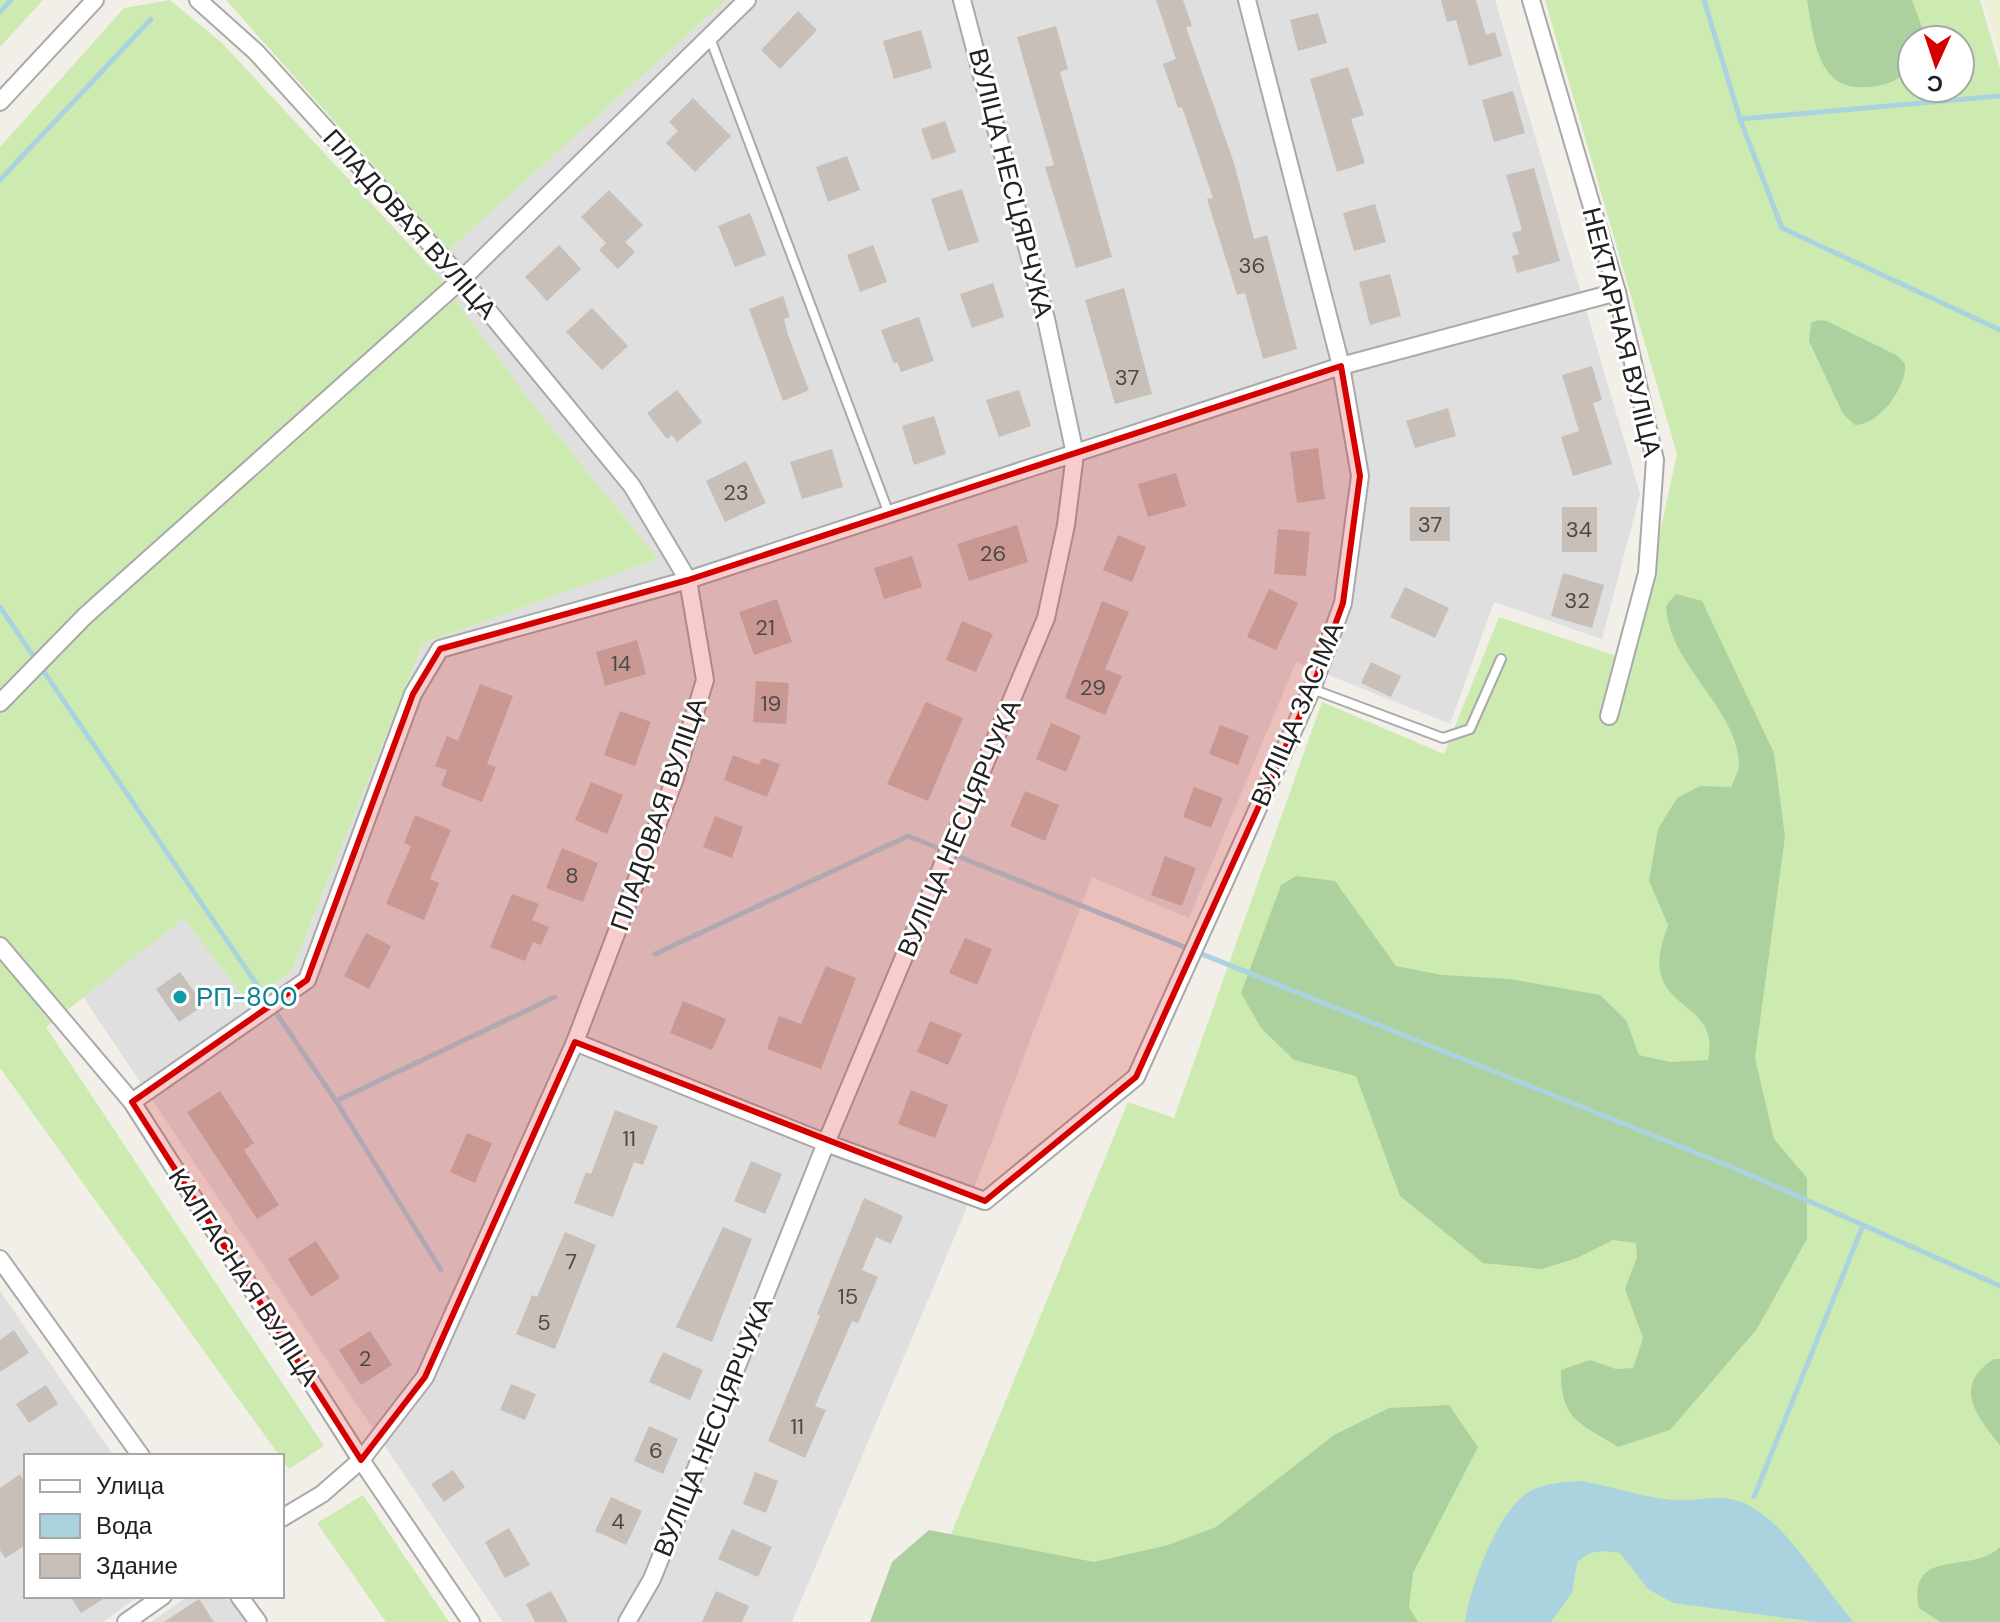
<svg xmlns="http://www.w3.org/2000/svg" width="2000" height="1622" viewBox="0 0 2000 1622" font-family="'DM Sans',sans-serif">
  <rect width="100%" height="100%" fill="#f2efe9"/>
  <!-- residential -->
  <g fill="#e0dfdf">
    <polygon points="726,0 1495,0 1640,494 1602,639 1494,602 1450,724 1296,662 1189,918 1092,877 963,1217 792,1622 503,1622 83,997 184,917 248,1003 292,970 423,643 658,559 535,407 434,271 449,250"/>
    <polygon points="0,1291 114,1456 26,1456 26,1596 139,1596 103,1622 0,1622"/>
    <polygon points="188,1596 221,1596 235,1605 247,1622 151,1622"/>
  </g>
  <!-- farmland -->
  <polygon fill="#eef0d5" points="1984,0 2000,0 2000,54"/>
  <!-- grass -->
  <g fill="#cdebb0" fill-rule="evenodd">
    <polygon points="0,0 43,0 0,47"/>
    <polygon points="170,0 222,43 434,271 535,407 658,559 423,643 292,970 248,1003 184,918 46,1027 324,1446 289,1469 0,1068 0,147 124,8"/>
    <polygon points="226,0 726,0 449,250"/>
    <path d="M 1545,0 L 1980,0 L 2000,68 L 2000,1622 L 915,1622 L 1128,1102 L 1174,1118 L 1322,702 L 1444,754 L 1499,617 L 1632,661 L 1677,454 ZM 1912,40 L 1960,40 L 1960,88 L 1912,88 Z"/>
    <polygon points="363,1495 449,1622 386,1622 317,1523"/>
  </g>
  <!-- forest -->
  <g fill="#add19e">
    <path d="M 1807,0 L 1912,0 L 1922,27 L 1921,40 L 1912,40 L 1910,68 C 1896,82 1886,86 1866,87 C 1816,91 1814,36 1807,0 Z"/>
    <path d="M 1818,320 L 1827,321 L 1898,356 L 1905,364 C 1907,387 1879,425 1855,425 L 1843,414 L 1809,341 L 1811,323 Z"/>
    <path d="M 1676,594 L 1702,601 L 1774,753 L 1785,837 L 1755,1058 L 1774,1139 L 1807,1178 L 1807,1239 L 1757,1329 L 1670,1430 L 1618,1447 C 1580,1423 1560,1420 1561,1370 L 1590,1360 L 1616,1369 L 1633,1368 L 1643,1338 L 1625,1289 L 1637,1257 L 1636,1243 L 1613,1240 L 1577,1258 L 1542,1269 L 1483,1263 L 1400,1196 L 1356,1076 L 1294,1060 L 1261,1028 L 1241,993 L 1281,885 L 1296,876 L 1335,881 L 1396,966 L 1442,975 L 1510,979 L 1600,995 L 1626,1020 L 1639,1055 L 1670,1062 L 1708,1060 C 1718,1013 1677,1011 1663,981 C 1655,963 1662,942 1668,925 L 1649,881 L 1658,829 L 1677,798 L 1700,786 L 1731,787 C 1734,780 1739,771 1739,764 C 1737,707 1669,666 1666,606 Z"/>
    <path d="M 1994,1359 L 2000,1359 L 2000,1445 C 1976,1415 1952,1386 1994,1359 Z"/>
    <polygon points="1449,1405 1478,1447 1413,1573 1409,1607 1418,1622 870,1622 892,1562 929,1530 1094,1562 1168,1545 1216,1527 1334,1435 1389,1408"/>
    <path d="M 2000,1547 L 2000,1622 L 1940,1622 L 1919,1608 C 1907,1546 1972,1575 2000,1547 Z"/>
  </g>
  <!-- water -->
  <path fill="#aad3df" d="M 1581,1481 C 1612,1486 1642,1497 1672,1500 C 1697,1502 1722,1492 1746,1504 C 1788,1524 1822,1587 1854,1622 L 1815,1622 L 1673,1603 L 1648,1589 L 1620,1553 C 1604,1550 1589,1549 1577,1563 L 1572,1593 L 1551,1622 L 1465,1622 C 1470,1587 1499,1506 1532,1490 C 1548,1483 1564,1482 1581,1481 Z"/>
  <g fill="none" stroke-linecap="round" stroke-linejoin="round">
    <!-- stream -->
    <g stroke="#aad3df" stroke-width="5">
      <polyline points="1704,0 1740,119 1782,228 2000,330"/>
      <polyline points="0,12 11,0"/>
      <polyline points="1740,119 2000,96"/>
      <polyline points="0,180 151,19"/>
      <polyline points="0,607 336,1101 441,1270"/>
      <polyline points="655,954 908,836 1739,1170 2000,1286"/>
      <polyline points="336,1101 555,997"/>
      <polyline points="1754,1497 1863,1225"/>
    </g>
  </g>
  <!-- building -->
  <g fill="#c7bfb8">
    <polygon points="1156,0 1183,0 1192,26 1186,27 1234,163 1254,239 1267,235 1297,349 1263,359 1245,293 1237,295 1207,199 1213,198 1182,107 1178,108 1163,64 1176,59"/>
    <polygon points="1441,0 1476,0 1486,35 1495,32 1502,56 1469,66 1456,20 1447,22"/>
    <polygon points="798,11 817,30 780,69 761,50"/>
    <polygon points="1318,13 1327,43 1298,51 1290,20"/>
    <polygon points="1056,26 1068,69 1060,72 1112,257 1076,268 1045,167 1054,165 1017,37"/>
    <polygon points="921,30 932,68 894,79 883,41"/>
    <polygon points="1348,67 1364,115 1351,119 1365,163 1337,172 1310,79"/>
    <polygon points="1513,91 1525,133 1494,142 1482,100"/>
    <polygon points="693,98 731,136 695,172 666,143 678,131 669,122"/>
    <polygon points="945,121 956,152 932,160 921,129"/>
    <polygon points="847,156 860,190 828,202 816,167"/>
    <polygon points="1534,168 1560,261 1517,273 1512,256 1519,254 1512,233 1522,230 1506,175"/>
    <polygon points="962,189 979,242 948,251 931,199"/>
    <polygon points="609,190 643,225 625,242 635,252 618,269 599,250 606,243 581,217"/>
    <polygon points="1375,204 1386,242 1354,251 1343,213"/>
    <polygon points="750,213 766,255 735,267 718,226"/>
    <polygon points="559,245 581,269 547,301 525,277"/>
    <polygon points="873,245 887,282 860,292 847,255"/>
    <polygon points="1390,274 1401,316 1370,325 1359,282"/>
    <polygon points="993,283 1004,317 972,328 960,294"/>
    <polygon points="1124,288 1152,394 1115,404 1085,300"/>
    <polygon points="783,296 790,317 784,319 788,335 809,390 783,401 749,309"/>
    <polygon points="592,308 628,346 602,370 566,332"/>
    <polygon points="919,317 934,361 901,372 897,362 894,364 881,330"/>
    <polygon points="1592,366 1602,400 1593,403 1612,464 1573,476 1561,437 1579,431 1562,375"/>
    <polygon points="677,390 702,422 677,442 672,435 667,439 647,413"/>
    <polygon points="1019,390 1031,426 999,437 986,400"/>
    <polygon points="1448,408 1456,436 1415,448 1406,421"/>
    <polygon points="934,416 946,454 914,465 902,426"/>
    <polygon points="1318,448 1325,499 1297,503 1290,452"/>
    <polygon points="832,449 843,487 802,499 790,462"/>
    <polygon points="746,461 766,503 725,522 706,481"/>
    <polygon points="1176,473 1186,506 1148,517 1138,484"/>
    <rect x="1410" y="507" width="40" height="34"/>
    <rect x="1562" y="507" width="35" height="45"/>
    <polygon points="1017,525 1028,562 969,581 957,544"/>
    <polygon points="1278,529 1310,532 1306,576 1274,574"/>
    <polygon points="1118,535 1146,547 1132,582 1103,570"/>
    <polygon points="912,556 922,587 884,599 874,568"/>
    <polygon points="1563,573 1604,585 1592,628 1551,616"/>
    <polygon points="1405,587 1449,608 1435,638 1390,617"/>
    <polygon points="1269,589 1298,603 1276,650 1247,637"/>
    <polygon points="777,599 792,642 754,655 739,612"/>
    <polygon points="1102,601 1129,612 1105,669 1122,676 1105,715 1065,698"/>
    <polygon points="962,621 993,634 976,672 946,660"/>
    <polygon points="637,640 646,674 605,686 596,652"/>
    <polygon points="1371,662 1401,676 1391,697 1361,683"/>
    <polygon points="756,681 789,683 786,724 753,722"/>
    <polygon points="480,684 513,696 487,764 496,767 482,802 441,786 447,770 435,766 447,736 458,741"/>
    <polygon points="926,702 963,718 928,801 887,784"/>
    <polygon points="620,711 651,722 635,766 604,755"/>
    <polygon points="1051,723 1081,736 1066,772 1036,759"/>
    <polygon points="1220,725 1249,736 1238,765 1209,754"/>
    <polygon points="733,755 759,765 762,758 780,764 767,797 724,780"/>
    <polygon points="591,782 623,795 607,834 575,820"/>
    <polygon points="1194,787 1223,798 1211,828 1183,817"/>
    <polygon points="1025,791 1059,805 1045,841 1010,826"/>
    <polygon points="415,815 451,830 430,879 439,883 424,920 386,904 411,846 404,843"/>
    <polygon points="715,816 743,827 732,858 703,847"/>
    <polygon points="562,848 598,863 583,902 546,888"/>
    <polygon points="1165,856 1196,868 1182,906 1151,895"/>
    <polygon points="512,894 539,904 532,920 549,927 541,945 533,942 525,961 490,947"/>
    <polygon points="366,933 391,946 369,989 344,976"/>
    <polygon points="965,938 992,949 977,985 949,973"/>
    <polygon points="826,966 856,978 821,1069 767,1049 779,1016 801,1024"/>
    <polygon points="180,972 204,1005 179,1022 156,989"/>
    <polygon points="683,1001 726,1019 712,1050 670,1033"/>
    <polygon points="930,1021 962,1034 948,1065 917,1052"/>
    <polygon points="911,1090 948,1105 935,1138 898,1124"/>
    <polygon points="220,1091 254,1143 244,1150 279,1205 257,1219 187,1112"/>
    <polygon points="615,1110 658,1126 643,1165 634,1162 613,1217 574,1203 586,1172 591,1174"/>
    <polygon points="467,1133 492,1143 475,1183 450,1172"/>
    <polygon points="751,1161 782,1174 765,1214 734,1201"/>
    <polygon points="864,1198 903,1216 891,1244 876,1237 862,1270 878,1277 858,1323 852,1321 815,1406 826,1410 805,1458 768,1441 820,1316 817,1314"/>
    <polygon points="723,1227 752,1239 712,1342 676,1327"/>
    <polygon points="565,1232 596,1245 555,1349 516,1334 532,1295 537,1297"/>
    <polygon points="316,1241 340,1278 311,1297 288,1259"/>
    <polygon points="14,1330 29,1353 0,1372 0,1340"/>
    <polygon points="370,1331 392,1365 361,1385 339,1350"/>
    <polygon points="663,1352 703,1370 690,1400 649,1382"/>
    <polygon points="511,1384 536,1394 525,1420 500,1410"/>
    <polygon points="46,1385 58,1404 29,1423 16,1404"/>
    <polygon points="649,1426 678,1439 663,1474 634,1461"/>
    <polygon points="453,1470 465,1487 444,1502 431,1484"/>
    <polygon points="755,1472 778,1481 766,1513 743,1504"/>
    <polygon points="20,1474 26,1484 26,1545 5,1558 0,1550 0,1488"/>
    <polygon points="611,1497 642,1511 626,1545 595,1531"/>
    <polygon points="509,1528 530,1565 505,1578 485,1542"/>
    <polygon points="732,1529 772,1547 758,1577 718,1559"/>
    <polygon points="551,1591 568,1622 535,1622 526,1604"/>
    <polygon points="716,1591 749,1606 742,1622 702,1622"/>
    <polygon points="70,1596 108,1596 81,1613"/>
    <polygon points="199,1599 214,1622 164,1622"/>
  </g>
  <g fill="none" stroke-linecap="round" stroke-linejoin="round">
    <defs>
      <g id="lane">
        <polyline points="710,38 889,514"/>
        <polyline points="1312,689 1443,738 1470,729 1501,659"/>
      </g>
      <g id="street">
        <polyline points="198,0 256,52 462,279 632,486 688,580 705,680 674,781 575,1042 425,1377 361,1460 322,1494 282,1518"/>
        <polyline points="1531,0 1617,292 1655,460 1647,573 1609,716"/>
        <polyline points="0,102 95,0"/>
        <polyline points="0,703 85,616 462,279 747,0"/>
        <polyline points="0,946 132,1102 361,1460 471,1622"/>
        <polyline points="575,1042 826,1143 985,1201 1136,1077 1312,689 1343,603 1360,476 1341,366 1247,0"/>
        <polyline points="132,1102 307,980 413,694 440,649 688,580 1341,366 1617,292"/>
        <polyline points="0,1259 141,1456"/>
        <polyline points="239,1596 258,1622"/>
        <polyline points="126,1622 163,1596"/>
        <polyline points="627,1622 652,1579 826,1143 1046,618 1066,525 1075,454 1046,319 962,0"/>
      </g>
    </defs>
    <!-- lane casing -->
    <use href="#lane" stroke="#a9a9a9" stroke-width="12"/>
    <!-- street casing -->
    <use href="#street" stroke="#a9a9a9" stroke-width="20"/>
    <!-- lane -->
    <use href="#lane" stroke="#fff" stroke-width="8"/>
    <!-- street -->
    <use href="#street" stroke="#fff" stroke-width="16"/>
  </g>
  <!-- marked area -->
  <path fill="#d40000" fill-opacity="0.2" stroke="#d40000" stroke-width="6" stroke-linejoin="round" d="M 1341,366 L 1360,476 L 1343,603 L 1312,689 L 1136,1077 L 985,1201 L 575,1042 L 425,1377 L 361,1460 L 132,1102 L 307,980 L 413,694 L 440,649 L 688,580 Z"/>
  <!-- markers -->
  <circle fill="#0f9aa8" stroke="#fff" stroke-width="3" cx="180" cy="997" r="8"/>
  <g text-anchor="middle" stroke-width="6" stroke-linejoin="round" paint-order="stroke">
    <!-- number labels -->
    <g font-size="22" fill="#4b4948">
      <text x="1252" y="273">36</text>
      <text x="1127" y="385">37</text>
      <text x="736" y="500">23</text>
      <text x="1430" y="532">37</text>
      <text x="1579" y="537">34</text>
      <text x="993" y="561">26</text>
      <text x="1577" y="608">32</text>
      <text x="765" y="635">21</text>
      <text x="621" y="671">14</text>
      <text x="1093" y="695">29</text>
      <text x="771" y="711">19</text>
      <text x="572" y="883">8</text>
      <text x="629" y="1146">11</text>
      <text x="571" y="1269">7</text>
      <text x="848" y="1304">15</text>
      <text x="544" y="1330">5</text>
      <text x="365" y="1366">2</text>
      <text x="797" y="1434">11</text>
      <text x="656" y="1458">6</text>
      <text x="618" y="1529">4</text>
    </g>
    <!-- street labels -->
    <g font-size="26" fill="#222" stroke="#fff">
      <text transform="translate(1011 183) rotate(76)" y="9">ВУЛІЦА НЕСЦЯРЧУКА</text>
      <text transform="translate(410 224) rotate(48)" y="9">ПЛАДОВАЯ ВУЛІЦА</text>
      <text transform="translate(1622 332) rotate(76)" y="9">НЕКТАРНАЯ ВУЛІЦА</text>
      <text transform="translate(1297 714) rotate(-67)" y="9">ВУЛІЦА ЗАСІМА</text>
      <text transform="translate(658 814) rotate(-71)" y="9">ПЛАДОВАЯ ВУЛІЦА</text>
      <text transform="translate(959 828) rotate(-67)" y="9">ВУЛІЦА НЕСЦЯРЧУКА</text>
      <text transform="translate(244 1277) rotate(57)" y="9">КАЛГАСНАЯ ВУЛІЦА</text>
      <text transform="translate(713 1427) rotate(-68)" y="9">ВУЛІЦА НЕСЦЯРЧУКА</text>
    </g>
    <!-- culture labels -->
    <g font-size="26" fill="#0d838f" stroke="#fff" text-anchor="start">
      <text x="196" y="1006">РП-800</text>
    </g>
  </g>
  <!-- legend -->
  <rect x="24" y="1454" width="260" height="144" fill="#ffffff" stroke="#a7a7a7" stroke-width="2"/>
  <rect x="40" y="1480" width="40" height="12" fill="#ffffff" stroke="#a7a7a7" stroke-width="2"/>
  <text x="96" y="1494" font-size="24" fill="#222222">Улица</text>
  <rect x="40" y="1514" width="40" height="24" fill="#aad3df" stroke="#a7a7a7" stroke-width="2"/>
  <text x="96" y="1534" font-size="24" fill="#222222">Вода</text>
  <rect x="40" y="1554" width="40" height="24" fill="#c7bfb8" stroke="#a7a7a7" stroke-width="2"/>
  <text x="96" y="1574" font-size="24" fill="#222222">Здание</text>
  <!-- north arrow -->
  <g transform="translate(1936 64) rotate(183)"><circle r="38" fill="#ffffff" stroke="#a7a7a7" stroke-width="2"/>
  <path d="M0-6L14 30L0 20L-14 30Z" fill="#d40000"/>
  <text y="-12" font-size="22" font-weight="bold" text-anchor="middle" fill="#222222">С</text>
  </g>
</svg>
